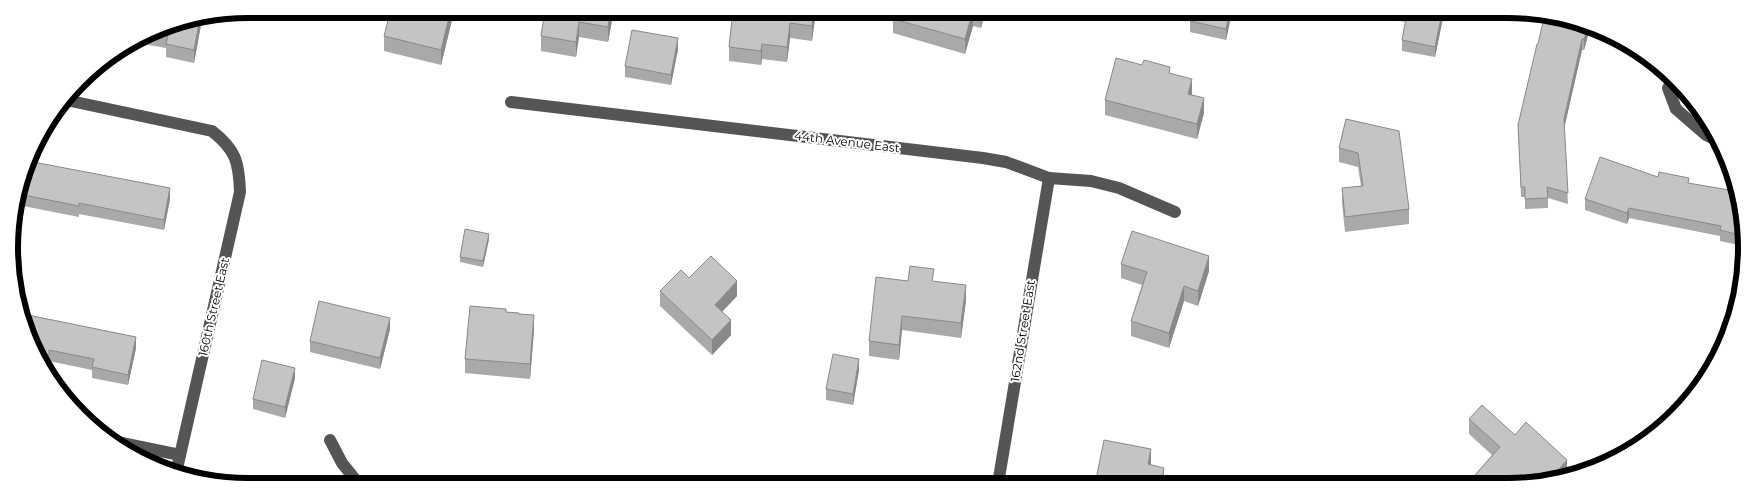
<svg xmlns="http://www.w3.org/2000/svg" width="1756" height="496" viewBox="0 0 1756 496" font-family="Montserrat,sans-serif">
  <rect width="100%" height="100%" fill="#fff"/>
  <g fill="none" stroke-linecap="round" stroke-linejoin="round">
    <!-- minor -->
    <g stroke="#555" stroke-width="12">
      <polyline points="1668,88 1676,109 1706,135 1717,140"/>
      <path d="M 66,100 L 212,131 C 236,150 239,162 240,192 L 176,473"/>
      <polyline points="511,102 983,158 1006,162 1049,178 1091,181 1119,188 1175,212"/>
      <polyline points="330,440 342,463 358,483"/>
      <polyline points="112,441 180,455"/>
      <polyline points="998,484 1049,178"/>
    </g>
  </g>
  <!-- wall -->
  <g fill="#a9a9a9">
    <polygon points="453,9 453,16 441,65 384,51 384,36"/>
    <polygon points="545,10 614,10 608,42 579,37 576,57 541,51 541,36"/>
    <polygon points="733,10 816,11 812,41 790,38 787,62 762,59 761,65 729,61 729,47"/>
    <polygon points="895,11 985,11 981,28 973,26 965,54 893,33 893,19"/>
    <polygon points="1232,12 1226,40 1190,32 1190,21"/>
    <polygon points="1392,13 1444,13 1435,57 1402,51 1402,40 1406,22 1392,20"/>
    <polygon points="202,18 194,63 166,57 166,48 132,42 157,27"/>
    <polygon points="1590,28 1584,50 1582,50 1564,128 1568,204 1548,198 1548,208 1525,209 1525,197 1521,197 1518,125 1538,44"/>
    <polygon points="678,49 671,85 625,77 625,66"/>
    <polygon points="1170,73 1192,94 1192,95 1204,113 1197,139 1105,115 1105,100"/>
    <polygon points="1346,119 1409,209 1409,224 1345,232 1342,203 1342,188 1361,186 1358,167 1339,162 1339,148"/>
    <polygon points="28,161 170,199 164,230 79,214 79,217 18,205 18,201"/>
    <polygon points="1658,177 1689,183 1743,201 1743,246 1720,241 1720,236 1629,218 1627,224 1585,210 1585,199"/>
    <polygon points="489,239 483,267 460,262 460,257"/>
    <polygon points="1121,264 1209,271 1198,306 1184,301 1169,348 1131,336 1131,321 1142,285 1121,278"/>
    <polygon points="689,278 737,296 722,312 731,335 712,355 660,306 660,291"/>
    <polygon points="908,281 966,300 961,338 902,330 899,360 869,356 869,341"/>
    <polygon points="506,312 519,314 534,330 530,379 465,373 465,359"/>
    <polygon points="18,313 136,348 128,385 92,378 92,370 49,361 49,365 44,365"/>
    <polygon points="390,329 380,369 310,352 310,341"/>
    <polygon points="859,370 853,405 826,400 826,389"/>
    <polygon points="295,378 285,418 253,409 253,399"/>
    <polygon points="1671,406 1677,417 1671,422"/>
    <polygon points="1469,419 1515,435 1567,475 1565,477 1539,485 1475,485 1475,475 1492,455 1469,434"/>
  </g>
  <!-- shaded-wall -->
  <g fill="#898989">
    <polygon points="451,9 453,9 453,16 441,65 441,50"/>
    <polygon points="611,10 614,10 608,42 608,27"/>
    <polygon points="814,11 816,11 812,41 812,26"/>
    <polygon points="973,11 973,26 965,54 965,39"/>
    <polygon points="981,11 985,11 981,28"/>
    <polygon points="1230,12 1232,12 1226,40 1226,29"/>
    <polygon points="1442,13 1444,13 1435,57 1435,47"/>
    <polygon points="200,18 202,18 202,20 194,63 194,50"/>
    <polygon points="579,22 579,37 576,57 576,42"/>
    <polygon points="790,23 790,38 787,62 787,47"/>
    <polygon points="1588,27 1590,28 1584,50 1584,39"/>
    <polygon points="678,38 678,49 671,85 671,75"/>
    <polygon points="1582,39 1582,50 1564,129 1564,119"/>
    <polygon points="762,44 762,59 761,65 761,51"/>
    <polygon points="1192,79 1192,94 1188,109 1188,94"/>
    <polygon points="1204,98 1204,113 1197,139 1197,124"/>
    <polygon points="170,188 170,199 164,230 164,220"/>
    <polygon points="1629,208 1629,218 1627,224 1627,213"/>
    <polygon points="489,234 489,239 483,267 483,261"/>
    <polygon points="1209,256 1209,271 1198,306 1198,291"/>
    <polygon points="737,281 737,296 715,319 715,305"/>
    <polygon points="966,285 966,300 961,338 961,323"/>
    <polygon points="1184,286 1184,301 1169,348 1169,333"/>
    <polygon points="534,315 534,330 530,379 530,364"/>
    <polygon points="902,316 902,330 899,360 899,345"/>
    <polygon points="390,318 390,329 380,369 380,358"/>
    <polygon points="731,320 731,335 712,355 712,340"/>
    <polygon points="136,337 136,348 128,385 128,375"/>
    <polygon points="859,359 859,370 853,405 853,394"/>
    <polygon points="295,368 295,378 285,418 285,407"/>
    <polygon points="1151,449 1151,464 1148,479 1148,464"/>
    <polygon points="1567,460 1567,475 1565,477 1546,483"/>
    <polygon points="1164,468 1164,485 1161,485"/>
    <polygon points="1535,473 1535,485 1523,485"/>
  </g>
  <!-- building -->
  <g fill="#c4c4c4" stroke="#898989">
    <polygon points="391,9 451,9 441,50 384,36"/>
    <polygon points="545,10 611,10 608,27 579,22 576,42 541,36"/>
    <polygon points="733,10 814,11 812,26 790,23 787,47 762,44 761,51 729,47"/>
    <polygon points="895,11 973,11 965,39 893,19"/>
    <polygon points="1192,12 1230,12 1226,29 1190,21"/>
    <polygon points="1407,13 1442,13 1435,47 1402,40"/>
    <polygon points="1545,13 1554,13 1588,27 1584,39 1582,39 1564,119 1568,193 1547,187 1548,198 1525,199 1525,187 1521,187 1518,125 1537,44 1538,44"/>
    <polygon points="200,18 194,50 166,44 168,36 148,32 157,27"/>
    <polygon points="632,30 678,38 671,75 625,66"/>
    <polygon points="1116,58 1142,65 1144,60 1170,67 1169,73 1192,79 1188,94 1204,98 1197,124 1105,100"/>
    <polygon points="1346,119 1399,131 1409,209 1345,217 1342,188 1363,186 1358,153 1339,148"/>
    <polygon points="1600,157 1658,177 1659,172 1689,178 1688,183 1729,190 1730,186 1737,187 1743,201 1743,236 1720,230 1721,226 1629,208 1627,213 1585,199"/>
    <polygon points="28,161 170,188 164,220 79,203 79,206 19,194"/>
    <polygon points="465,229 489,234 483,261 460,257"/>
    <polygon points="1132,231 1209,256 1198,291 1184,286 1169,333 1131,321 1147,272 1121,264"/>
    <polygon points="711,256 737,281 715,305 731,320 712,340 660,291 681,270 689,278"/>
    <polygon points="910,266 934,269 932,281 966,285 961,323 902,316 899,345 869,341 876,277 908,281"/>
    <polygon points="319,301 390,318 380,358 310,341"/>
    <polygon points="470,306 506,309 506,312 519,313 519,314 534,315 530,364 465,359"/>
    <polygon points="18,313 136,337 128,375 92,367 94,359 49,350 49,355 38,353"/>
    <polygon points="833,354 859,359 853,394 826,389"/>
    <polygon points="262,360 295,368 285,407 253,399"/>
    <polygon points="1688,401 1677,417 1675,419 1671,406"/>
    <polygon points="1482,405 1515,435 1526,422 1567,460 1546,483 1535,473 1523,485 1486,485 1475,475 1500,447 1469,419"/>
    <polygon points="1104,440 1151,449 1148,464 1164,468 1161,485 1095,484"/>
  </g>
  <g text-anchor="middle" stroke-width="4" stroke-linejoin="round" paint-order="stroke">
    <!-- street labels -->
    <g font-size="12" fill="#000" stroke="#fff">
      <text transform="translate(847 142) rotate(7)" y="4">44th Avenue East</text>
      <text transform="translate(214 307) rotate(-77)" y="4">160th Street East</text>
      <text transform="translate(1023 331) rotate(-81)" y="4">162nd Street East</text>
    </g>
  </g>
  <!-- crop -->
  <path d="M0 0H1756V496H0ZM248 18H1508A230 230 0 0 1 1738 248V248A230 230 0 0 1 1508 478H248A230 230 0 0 1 18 248V248A230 230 0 0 1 248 18Z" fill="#fff" fill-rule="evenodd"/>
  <path fill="none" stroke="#000" stroke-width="6" d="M248 18H1508A230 230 0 0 1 1738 248V248A230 230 0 0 1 1508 478H248A230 230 0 0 1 18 248V248A230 230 0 0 1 248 18Z"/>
</svg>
